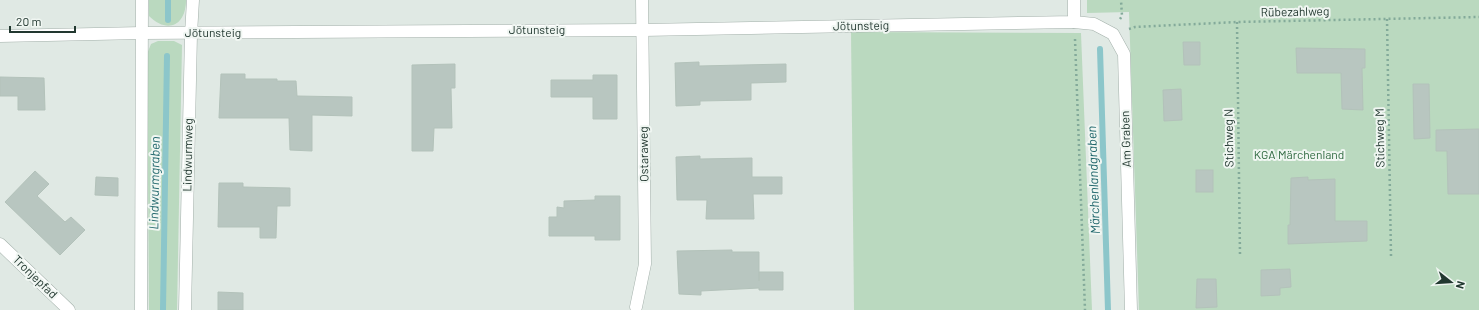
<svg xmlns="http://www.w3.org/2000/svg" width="1479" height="310" viewBox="0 0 1479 310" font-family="Barlow,sans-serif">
  <rect width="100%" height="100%" fill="#e0e9e4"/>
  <!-- green -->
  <g fill="#bad9bf">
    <path d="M 149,0 L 186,0 C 186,26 167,34 149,16 Z"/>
    <polygon points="1087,0 1479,0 1479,310 1139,310 1129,12 1087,13"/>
    <polygon points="851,32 1081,33 1092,310 854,310"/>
    <polygon points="158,41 174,41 182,45 177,310 149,310 147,54 151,44"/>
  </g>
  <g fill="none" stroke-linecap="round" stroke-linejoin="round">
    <!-- stream -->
    <g stroke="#8cc6ca" stroke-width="6">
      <polyline points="168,20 168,0"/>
      <polyline points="1100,49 1108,310"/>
      <polyline points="163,310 167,56"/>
    </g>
  </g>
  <!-- building -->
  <g fill="#b8c6c0" stroke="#b3c2ba">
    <polygon points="1183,42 1200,42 1200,65 1184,65"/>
    <polygon points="1296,48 1365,49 1365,68 1362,68 1363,110 1342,109 1341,73 1297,73"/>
    <polygon points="699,62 699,66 786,64 786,82 751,83 751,100 700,101 700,105 676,106 675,63"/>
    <polygon points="455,64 455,88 451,88 452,128 434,128 433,151 412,151 412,65"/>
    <polygon points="221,74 245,74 245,79 277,79 277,81 296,81 297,96 352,97 352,116 312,115 312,151 290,150 289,118 219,118"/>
    <polygon points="593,75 617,75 617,119 593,119 593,97 551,97 551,80 593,80"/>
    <polygon points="0,77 44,78 45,110 18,110 18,96 0,96"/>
    <polygon points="1413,84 1429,84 1430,138 1414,139"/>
    <polygon points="1181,89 1182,120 1164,121 1163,90"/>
    <polygon points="1479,129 1479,194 1448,194 1447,151 1436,151 1436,130"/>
    <polygon points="700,156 700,159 752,158 752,177 782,177 782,194 753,194 754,219 706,219 707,200 677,200 676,157"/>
    <rect x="1196" y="170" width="17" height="22"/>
    <polygon points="35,171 49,184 37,196 65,222 71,217 85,230 60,255 5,202"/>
    <polygon points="96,177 118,178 118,196 95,195"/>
    <polygon points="1308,177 1308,180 1335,179 1335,221 1367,221 1367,241 1288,244 1288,225 1290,225 1291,178"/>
    <polygon points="219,183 243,183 243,187 290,188 290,206 277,206 276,238 260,238 260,227 218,227"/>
    <polygon points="595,196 620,196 620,240 595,240 595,236 549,236 549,217 557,217 557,207 564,208 564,201 595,200"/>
    <polygon points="732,250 732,252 759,252 759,281 759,272 783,272 783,290 759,290 759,288 701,291 701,295 679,294 677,251"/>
    <polygon points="1290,269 1291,287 1280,288 1280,295 1261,296 1261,270"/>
    <polygon points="1197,279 1216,279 1217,307 1196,308"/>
    <polygon points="218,292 243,293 243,310 218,310"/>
  </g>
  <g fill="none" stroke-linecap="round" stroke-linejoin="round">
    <defs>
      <polyline id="lane" points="1074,22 1094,24 1113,34 1124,54 1131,310"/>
      <g id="street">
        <polyline points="0,36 142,33 643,30 1074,22 1074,0"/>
        <polyline points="0,244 69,310"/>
        <polyline points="636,307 645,264 642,0"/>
        <polyline points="141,310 142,0"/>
        <polyline points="185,310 191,34 193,0"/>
      </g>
    </defs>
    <!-- lane casing -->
    <use href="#lane" stroke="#a3b0aa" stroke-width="13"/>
    <!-- street casing -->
    <use href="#street" stroke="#a3b0aa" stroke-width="13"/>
    <!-- path -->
    <g stroke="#83aa9a" stroke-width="2.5" stroke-dasharray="2 3" stroke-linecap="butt">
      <polyline points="1120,19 1122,16 1121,0"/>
      <polyline points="1387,19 1391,256"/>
      <polyline points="1237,22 1240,255"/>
      <polyline points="1129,29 1135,27 1237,22 1479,17"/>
      <polyline points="1075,39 1085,310"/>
    </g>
    <!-- lane -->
    <use href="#lane" stroke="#fff" stroke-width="12"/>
    <!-- street -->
    <use href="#street" stroke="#fff" stroke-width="12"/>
  </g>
  <g text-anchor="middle" stroke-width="4" stroke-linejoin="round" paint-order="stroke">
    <!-- street labels -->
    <g font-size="12" fill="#223830" stroke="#f0f6f2">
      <text transform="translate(1295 12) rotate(-1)" y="4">Rübezahlweg</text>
      <text transform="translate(861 26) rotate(-1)" y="4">Jötunsteig</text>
      <text x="537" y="34">Jötunsteig</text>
      <text x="213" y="37">Jötunsteig</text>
      <text transform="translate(1229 138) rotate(-91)" y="4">Stichweg N</text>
      <text transform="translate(1380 138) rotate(-91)" y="4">Stichweg M</text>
      <text transform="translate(1126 139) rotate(-92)" y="4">Am Graben</text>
      <text transform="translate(644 154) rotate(-91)" y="4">Ostaraweg</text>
      <text transform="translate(188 155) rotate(-89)" y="4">Lindwurmweg</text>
      <text transform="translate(35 277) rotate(44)" y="4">Tronjepfad</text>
    </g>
    <!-- park labels -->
    <g font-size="12" fill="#306a41" stroke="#f0f6f2">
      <text x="1299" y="159">KGA Märchenland</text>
    </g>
    <!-- water labels -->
    <g font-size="13" font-style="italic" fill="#22686d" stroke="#f0f6f2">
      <text transform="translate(1093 180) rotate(-92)" y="5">Märchenlandgraben</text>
      <text transform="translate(154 183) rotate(-89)" y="5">Lindwurmgraben</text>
    </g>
  </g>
  <!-- north arrow -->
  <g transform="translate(1451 282) rotate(107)" stroke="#f0f6f2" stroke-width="3" paint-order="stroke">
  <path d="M0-3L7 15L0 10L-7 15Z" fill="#223830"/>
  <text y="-6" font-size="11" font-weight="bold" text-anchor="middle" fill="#223830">N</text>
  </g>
  <!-- scale -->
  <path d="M10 26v6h65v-6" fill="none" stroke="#223830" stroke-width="2"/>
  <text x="16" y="26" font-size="12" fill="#223830" stroke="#f0f6f2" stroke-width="3" paint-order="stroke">20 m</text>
</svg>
